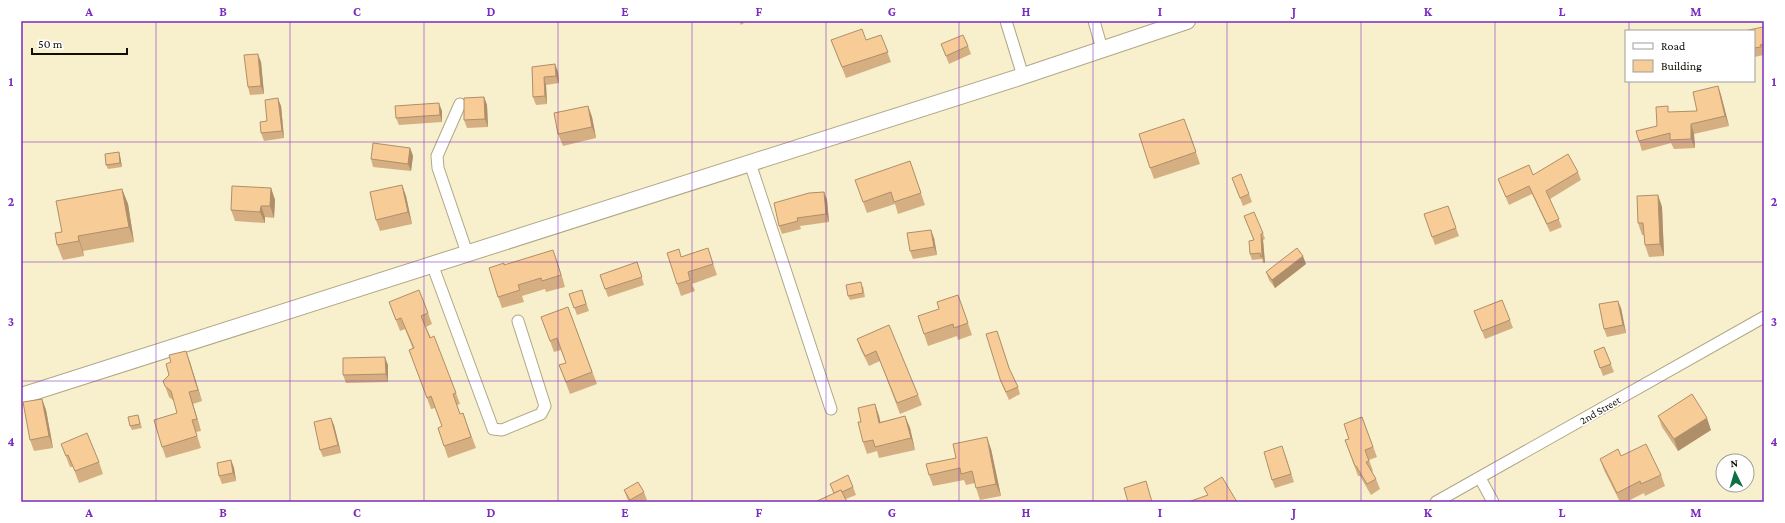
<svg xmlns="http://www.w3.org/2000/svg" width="1785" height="523" viewBox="0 0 1785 523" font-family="'Crimson Pro',serif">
  <rect width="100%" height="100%" fill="#f8efcc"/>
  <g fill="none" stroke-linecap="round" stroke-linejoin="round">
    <defs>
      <g id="minor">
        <polyline points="1006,21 1023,76"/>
        <polyline points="1094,21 1102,49"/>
        <polyline points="460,104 437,156 438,168 467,253"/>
        <polyline points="750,163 831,409"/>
        <polyline points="432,264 493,429 502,430 541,414 545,406 518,321"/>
        <polyline points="1480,478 1493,502"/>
        <polyline points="1436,502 1764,317"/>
      </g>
      <polyline id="secondary" points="21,396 1023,76 1187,21"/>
    </defs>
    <!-- minor casing -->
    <use href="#minor" stroke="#b0a786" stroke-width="13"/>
    <!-- secondary casing -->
    <use href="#secondary" stroke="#b0a786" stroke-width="18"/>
    <!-- minor -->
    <use href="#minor" stroke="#fff" stroke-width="11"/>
    <!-- secondary -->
    <use href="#secondary" stroke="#fff" stroke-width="16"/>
  </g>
  <!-- wall -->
  <g fill="#d5af82">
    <polygon points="739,21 747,21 741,25"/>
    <polygon points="1764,26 1764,55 1754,57 1754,31 1763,27"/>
    <polygon points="881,35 891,62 846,78 831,40 866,40"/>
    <polygon points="941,44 968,46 971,54 949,64"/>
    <polygon points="261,62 264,94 250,95 248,87"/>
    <polygon points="555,64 558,72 559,83 546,85 547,104 536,105 533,97 532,67"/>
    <polygon points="1718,86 1721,95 1729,126 1694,134 1695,148 1674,149 1671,143 1642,151 1639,141 1657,126 1670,112 1697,111"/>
    <polygon points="484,97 487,105 488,127 467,128 464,120"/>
    <polygon points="281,106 284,138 264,141 261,133 267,121"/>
    <polygon points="588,106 592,117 596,138 563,146 558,134"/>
    <polygon points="442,111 442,122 399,125 396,118"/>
    <polygon points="1189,131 1200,164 1154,179 1150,168"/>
    <polygon points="410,148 413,156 411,171 373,167 371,159"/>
    <polygon points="119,152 120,156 122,167 108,169 106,165"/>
    <polygon points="910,161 925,205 898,214 895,204 867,213 863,202"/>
    <polygon points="1578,172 1581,180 1550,199 1562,227 1550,232 1532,194 1509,205 1498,179 1533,175"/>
    <polygon points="1232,178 1249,194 1252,202 1243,206"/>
    <polygon points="402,185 406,196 412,224 380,231 376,220"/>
    <polygon points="271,188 275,200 274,218 265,217 265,223 235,221 231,210"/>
    <polygon points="122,189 128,204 134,242 83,251 84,256 63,260 57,245 62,232"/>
    <polygon points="824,192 827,200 829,222 800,226 801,229 782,234 779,226"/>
    <polygon points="1658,195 1662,207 1664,256 1649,257 1645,245 1644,235 1642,235 1638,223"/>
    <polygon points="1448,206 1459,236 1435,245 1424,214"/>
    <polygon points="1244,216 1263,233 1265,239 1263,240 1265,263 1263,263 1262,259 1252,260 1250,254 1254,240"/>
    <polygon points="934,238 937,255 913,259 910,251"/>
    <polygon points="708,248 717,275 692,284 695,291 681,296 677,284 681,257"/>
    <polygon points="557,261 565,287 546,292 545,289 522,296 524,302 502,308 498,297 505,265"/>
    <polygon points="637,262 644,285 608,297 600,275"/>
    <polygon points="1306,264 1275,288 1269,280 1266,272"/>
    <polygon points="863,286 865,297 850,300 848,296"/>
    <polygon points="582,290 589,311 577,315 569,294"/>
    <polygon points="389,302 428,313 432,324 426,327 456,393 460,404 457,405 460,414 463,413 476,448 448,458 438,428 442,426 435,408 431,409 409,350 413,349 405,329 400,331"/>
    <polygon points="962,306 972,335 958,340 957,336 928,346 918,316"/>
    <polygon points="568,307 597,384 570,394 559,365 566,363 561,350 554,352 541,317"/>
    <polygon points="1621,308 1626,333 1607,337 1604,329"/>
    <polygon points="1474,311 1510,320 1513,328 1485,339"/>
    <polygon points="889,325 918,395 922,405 900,414 880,361 869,366 861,350 857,339"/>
    <polygon points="997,331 1010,370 1018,387 1020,394 1009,400 1003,387 1000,379"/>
    <polygon points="1604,347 1614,372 1603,376 1594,351"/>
    <polygon points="186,351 202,401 193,404 201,431 196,432 201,448 166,458 162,447 177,413 174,401 169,397 165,386 169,375 171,362"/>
    <polygon points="388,365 388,382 346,383 343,375"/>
    <polygon points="42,399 46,410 53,448 34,451 30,440"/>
    <polygon points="875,404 879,416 880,422 905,416 910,428 915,450 879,458 877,451 867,454 863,442 861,422"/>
    <polygon points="138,415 142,428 132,430 130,426"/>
    <polygon points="1658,416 1711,430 1678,451 1662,427"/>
    <polygon points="1362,417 1377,457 1369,460 1373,471 1372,472 1376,479 1380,489 1371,495 1360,476 1358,476 1345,440 1349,439"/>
    <polygon points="334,425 341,453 323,457 320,450"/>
    <polygon points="61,444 99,462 103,474 79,483 73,467 70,467"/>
    <polygon points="991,449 1001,496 980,500 976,488 975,483 966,485 964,480 933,486 929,475 956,458"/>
    <polygon points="1285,454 1294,482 1275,488 1272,480"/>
    <polygon points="1621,456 1661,475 1665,486 1645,496 1644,493 1626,502 1620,502 1604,470 1600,459"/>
    <polygon points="231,460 234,468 236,481 222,484 219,476"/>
    <polygon points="830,484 853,487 856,495 846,499 834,493"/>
    <polygon points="624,490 644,492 647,500 643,502 629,502 627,498"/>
  </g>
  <!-- shaded-wall -->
  <g fill="#ae8f6a">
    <polygon points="258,54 261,62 264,94 261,86"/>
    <polygon points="555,64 558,72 559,83 556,76"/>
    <polygon points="544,77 546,85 547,104 545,96"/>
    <polygon points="1718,86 1721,95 1729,126 1725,116"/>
    <polygon points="484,97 487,105 488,127 485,119"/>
    <polygon points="278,98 281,106 284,138 282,131"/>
    <polygon points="439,103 442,111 442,122 440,115"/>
    <polygon points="588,106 592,117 596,138 592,127"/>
    <polygon points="1691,124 1694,134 1695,148 1691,139"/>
    <polygon points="410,148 413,156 411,171 408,164"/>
    <polygon points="119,152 120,156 122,167 120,163"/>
    <polygon points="402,185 406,196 412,224 408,212"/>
    <polygon points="271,188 275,200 274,218 270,206"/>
    <polygon points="122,189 128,204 134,242 129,227"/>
    <polygon points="824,192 827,200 829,222 826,214"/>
    <polygon points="1658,195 1662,207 1664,256 1660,244"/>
    <polygon points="261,206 265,217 265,223 260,212"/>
    <polygon points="931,230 934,238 937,255 934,247"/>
    <polygon points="1261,234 1263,240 1265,263 1262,256"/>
    <polygon points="78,236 83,251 84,256 79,241"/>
    <polygon points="553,250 557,261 565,287 561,275"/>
    <polygon points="1303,256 1306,264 1275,288 1272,280"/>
    <polygon points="1618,301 1621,308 1626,333 1623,325"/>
    <polygon points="186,351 190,362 202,401 198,390"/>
    <polygon points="385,357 388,365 388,382 386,374"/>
    <polygon points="189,392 193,404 201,431 197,419"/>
    <polygon points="42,399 46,410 53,448 49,436"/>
    <polygon points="875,404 879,416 883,434 879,423"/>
    <polygon points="905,416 910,428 915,450 911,438"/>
    <polygon points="331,418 334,425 341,453 338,445"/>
    <polygon points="1707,418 1711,430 1678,451 1674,439"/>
    <polygon points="987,437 991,449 1001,496 996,484"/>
    <polygon points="231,460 234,468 236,481 233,473"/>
  </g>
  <!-- building -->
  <g fill="#f8cc97" stroke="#ae8f6a">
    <polygon points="1763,26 1764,26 1764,44 1760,45 1761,47 1754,48 1754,31 1744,31 1763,27"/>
    <polygon points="862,29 866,40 881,35 888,52 842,67 831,40"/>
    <polygon points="963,35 968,46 946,56 941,44"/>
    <polygon points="258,54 261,86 248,87 244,55"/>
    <polygon points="555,64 556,76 544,77 545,96 533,97 532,67"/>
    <polygon points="1718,86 1725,116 1691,124 1691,139 1670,140 1670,133 1639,141 1636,131 1657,126 1656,107 1668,106 1668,112 1697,111 1693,92"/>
    <polygon points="484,97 485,119 464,120 464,98"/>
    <polygon points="278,98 282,131 261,133 260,122 267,121 265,100"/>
    <polygon points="439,103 440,115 396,118 395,106"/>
    <polygon points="588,106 592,127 558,134 554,113"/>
    <polygon points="1184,119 1196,152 1150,168 1139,134"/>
    <polygon points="373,143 410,148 408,164 371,159"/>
    <polygon points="119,152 120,163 106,165 105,154"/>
    <polygon points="1568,154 1578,172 1546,191 1559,219 1547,224 1529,186 1506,197 1498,179 1529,165 1533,175"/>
    <polygon points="910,161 921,193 894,202 891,192 863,202 855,180"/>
    <polygon points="1241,174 1249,194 1240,198 1232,178"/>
    <polygon points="402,185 408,212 376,220 370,192"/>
    <polygon points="232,186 271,188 270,206 261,206 260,212 231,210"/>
    <polygon points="122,189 129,227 78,236 79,241 57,245 55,233 62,232 56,201"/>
    <polygon points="824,192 826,214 797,218 798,221 779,226 774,203 809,193"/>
    <polygon points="1658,195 1660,244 1645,245 1643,223 1638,223 1637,196"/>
    <polygon points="1448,206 1456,228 1432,237 1424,214"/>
    <polygon points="1254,212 1263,233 1261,234 1262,256 1261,257 1260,253 1250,254 1249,241 1254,240 1244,216"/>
    <polygon points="931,230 934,247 910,251 907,233"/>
    <polygon points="708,248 713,264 688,272 690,280 677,284 667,253 679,249 681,257"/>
    <polygon points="1297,248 1303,256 1272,280 1266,272"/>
    <polygon points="553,250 561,275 542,281 541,278 518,285 520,290 498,297 489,268 504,263 504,265"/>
    <polygon points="637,262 642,277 605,289 600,275"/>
    <polygon points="861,282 863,293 848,296 846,285"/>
    <polygon points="419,290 428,313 421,316 430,338 434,336 456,393 453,394 460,414 463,413 471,437 444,446 438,428 442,426 431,396 427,398 409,350 414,348 401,318 396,320 389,302"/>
    <polygon points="582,290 586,304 574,308 569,294"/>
    <polygon points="958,295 968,323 954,328 953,324 924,334 918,316 939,309 937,302"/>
    <polygon points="1502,300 1510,320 1482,331 1474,311"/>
    <polygon points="1618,301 1623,325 1604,329 1599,304"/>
    <polygon points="568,307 592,372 566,382 559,365 566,363 557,338 550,341 541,317"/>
    <polygon points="889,325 918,395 897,403 876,351 865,356 857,339"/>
    <polygon points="997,331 1009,368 1018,387 1006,392 1000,379 986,334"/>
    <polygon points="1604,347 1611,364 1600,368 1594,351"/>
    <polygon points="186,351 198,390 189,392 197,419 192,420 197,436 162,447 154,420 177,413 171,391 165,386 163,381 169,375 166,364 171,362 169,355"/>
    <polygon points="385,357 386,374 343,375 343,358"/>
    <polygon points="1692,394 1707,418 1674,439 1658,416"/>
    <polygon points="42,399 49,436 30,440 23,402"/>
    <polygon points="875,404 879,423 905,416 911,438 875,447 873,440 863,442 858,422 861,422 858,408"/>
    <polygon points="138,415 140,424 130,426 128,417"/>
    <polygon points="1362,417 1373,447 1365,450 1369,461 1366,462 1376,479 1367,484 1356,466 1355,466 1345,440 1349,439 1344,424"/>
    <polygon points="331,418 338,445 320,450 314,422"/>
    <polygon points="87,433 99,462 75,471 68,455 66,456 61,444"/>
    <polygon points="987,437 996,484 976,488 972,471 961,474 960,468 929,475 926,464 956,458 953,444"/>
    <polygon points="1646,444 1661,475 1641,484 1640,481 1617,493 1600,459 1618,449 1621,456"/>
    <polygon points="1282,446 1291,474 1272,480 1264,452"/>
    <polygon points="231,460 233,473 219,476 217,463"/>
    <polygon points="848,475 853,487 842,492 841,490 834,493 830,484"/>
    <polygon points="1222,477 1237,502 1188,502 1208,495 1204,488"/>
    <polygon points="1146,481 1152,502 1128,502 1124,488"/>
    <polygon points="638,482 644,492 630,500 624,490"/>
    <polygon points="841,490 847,502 815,502"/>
  </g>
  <!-- grid -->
  <path fill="none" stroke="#7b2cbf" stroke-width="1" stroke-opacity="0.55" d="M 156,21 L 156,502M 290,21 L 290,502M 424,21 L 424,502M 558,21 L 558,502M 692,21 L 692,502M 826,21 L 826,502M 959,21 L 959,502M 1093,21 L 1093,502M 1227,21 L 1227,502M 1361,21 L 1361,502M 1495,21 L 1495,502M 1629,21 L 1629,31M 1629,81 L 1629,502M 21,142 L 1764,142M 21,262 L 1764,262M 21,381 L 1764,381"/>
  <g text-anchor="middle" stroke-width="3.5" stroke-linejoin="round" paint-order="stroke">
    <!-- street labels -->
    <g font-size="11" fill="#100d03" stroke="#fff">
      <text transform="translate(1600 410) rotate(-30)" y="4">2nd Street</text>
    </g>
  </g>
  <!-- border -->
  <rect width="1785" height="523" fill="none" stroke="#ffffff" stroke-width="44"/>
  <!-- legend -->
  <rect x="1625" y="30" width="130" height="52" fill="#ffffff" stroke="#9f9e9a"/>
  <rect x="1633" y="43" width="20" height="6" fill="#ffffff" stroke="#9f9e9a"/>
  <text x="1661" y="50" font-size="12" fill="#100d03">Road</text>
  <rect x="1633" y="60" width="20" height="12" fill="#f8cc97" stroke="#9f9e9a"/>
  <text x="1661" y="70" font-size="12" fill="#100d03">Building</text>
  <!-- north arrow -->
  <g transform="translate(1735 473) rotate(355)"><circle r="19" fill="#ffffff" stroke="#9f9e9a"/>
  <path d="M0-3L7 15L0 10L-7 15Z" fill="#0e6f44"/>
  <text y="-6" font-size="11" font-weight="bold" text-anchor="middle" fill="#100d03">N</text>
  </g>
  <!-- scale -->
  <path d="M32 48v6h95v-6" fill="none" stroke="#100d03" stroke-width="2"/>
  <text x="38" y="48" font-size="12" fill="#100d03" stroke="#ffffff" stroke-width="3" paint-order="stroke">50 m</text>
  <rect x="22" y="22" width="1741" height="479" fill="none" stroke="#7b2cbf" stroke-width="1.5"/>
  <g font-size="13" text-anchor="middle" font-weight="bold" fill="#7b2cbf">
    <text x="89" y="16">A</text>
    <text x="223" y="16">B</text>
    <text x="357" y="16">C</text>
    <text x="491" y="16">D</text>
    <text x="625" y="16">E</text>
    <text x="759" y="16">F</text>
    <text x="892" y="16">G</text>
    <text x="1026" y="16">H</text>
    <text x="1160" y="16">I</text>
    <text x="1294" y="16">J</text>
    <text x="1428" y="16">K</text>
    <text x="1562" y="16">L</text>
    <text x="1696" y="16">M</text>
    <text x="11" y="86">1</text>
    <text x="1774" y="86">1</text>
    <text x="11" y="206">2</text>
    <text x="1774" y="206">2</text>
    <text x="11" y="326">3</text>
    <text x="1774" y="326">3</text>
    <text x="11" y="446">4</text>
    <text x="1774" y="446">4</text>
    <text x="89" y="517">A</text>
    <text x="223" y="517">B</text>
    <text x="357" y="517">C</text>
    <text x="491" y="517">D</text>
    <text x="625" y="517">E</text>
    <text x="759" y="517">F</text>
    <text x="892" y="517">G</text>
    <text x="1026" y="517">H</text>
    <text x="1160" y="517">I</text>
    <text x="1294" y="517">J</text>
    <text x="1428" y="517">K</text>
    <text x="1562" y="517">L</text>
    <text x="1696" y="517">M</text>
  </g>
</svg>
